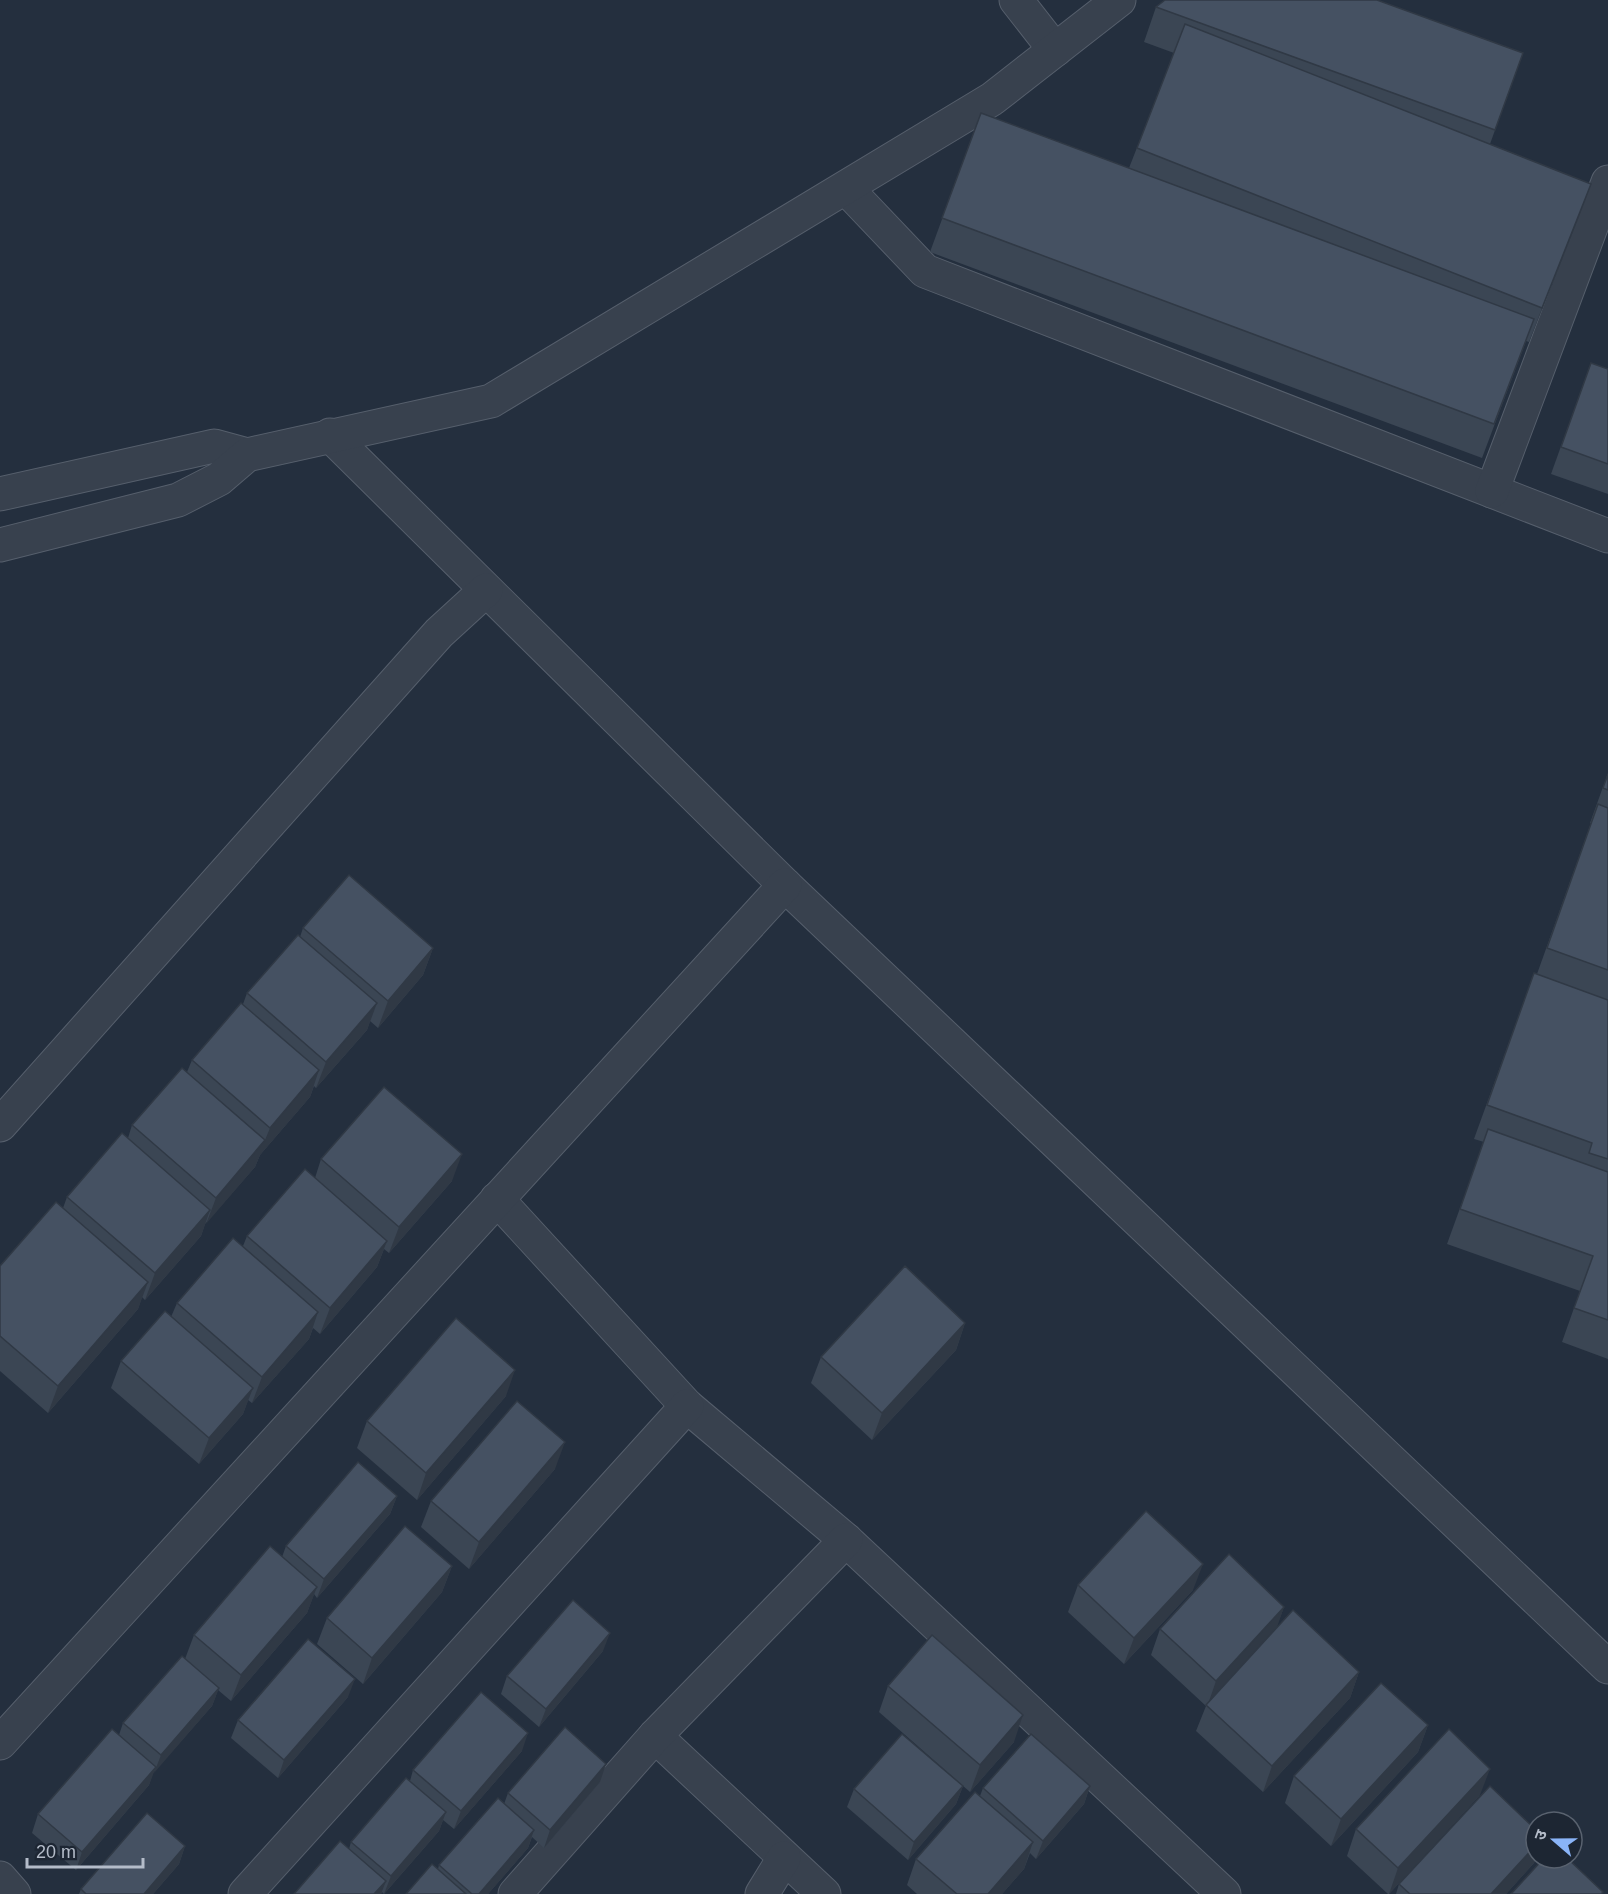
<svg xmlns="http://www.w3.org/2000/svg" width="1608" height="1894" viewBox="0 0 1608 1894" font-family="Helvetica,'Noto Sans Devanagari',sans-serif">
  <rect width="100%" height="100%" fill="#242f3e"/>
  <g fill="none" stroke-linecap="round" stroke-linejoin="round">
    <defs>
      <g id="minor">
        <polyline points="1016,0 1055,50"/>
        <polyline points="846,188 925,271 1608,536"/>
        <polyline points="330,435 785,885 1608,1667"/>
        <polyline points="1492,491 1608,182"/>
        <polyline points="0,494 214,446 247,455"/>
        <polyline points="0,545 178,500 219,479 247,455 491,401 992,99 1119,0"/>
        <polyline points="0,1125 439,633 486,590"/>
        <polyline points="497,1199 687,1406 846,1540 1224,1894"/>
        <polyline points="655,1736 824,1894"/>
        <polyline points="0,1743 785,885"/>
        <polyline points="0,1878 14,1894"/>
        <polyline points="245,1894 687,1406"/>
        <polyline points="515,1894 655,1736 846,1540"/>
        <polyline points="762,1894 784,1858"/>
      </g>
    </defs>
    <!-- minor casing -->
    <use href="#minor" stroke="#565f6c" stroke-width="35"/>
    <!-- minor -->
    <use href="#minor" stroke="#38414e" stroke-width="33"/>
  </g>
  <!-- wall -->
  <g fill="#3b4654">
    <polygon points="1156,7 1523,53 1490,144 1578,219 1529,342 1526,341 1482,458 930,252 981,113 1129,168 1174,53 1144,42"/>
    <polygon points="1591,363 1608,369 1608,494 1551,474"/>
    <polygon points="1608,773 1608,1359 1562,1342 1580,1291 1447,1244 1484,1142 1474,1139 1534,973 1537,974 1591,823 1590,823"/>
    <polygon points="303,928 433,948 423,975 378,1028 370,1021 367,1030 316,1088 314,1086 310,1097 260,1155 255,1167 205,1224 201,1236 145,1300 142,1297 138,1309 48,1413 0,1371 0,1266 63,1208 67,1197 128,1138 132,1125 187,1072 192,1060 243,1004 247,993 300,937"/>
    <polygon points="321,1159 452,1181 389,1253 384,1249 377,1267 320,1334 313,1328 309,1339 252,1403 248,1400 243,1414 199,1464 111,1388 121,1361 171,1317 177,1303 243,1246 247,1236 315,1178"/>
    <polygon points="965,1323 956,1350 872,1440 811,1383 821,1357"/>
    <polygon points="506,1396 417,1500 357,1448 367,1421"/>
    <polygon points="555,1469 469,1569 421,1527 431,1501"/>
    <polygon points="397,1496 390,1514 317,1598 314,1594 307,1613 231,1701 218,1690 212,1706 153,1773 149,1785 76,1870 32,1833 38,1814 119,1735 123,1723 185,1659 194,1635 282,1557 286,1546"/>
    <polygon points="452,1566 442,1592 363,1684 317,1644 327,1618"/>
    <polygon points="1078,1585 1193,1590 1124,1664 1068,1612"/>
    <polygon points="1284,1607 1276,1628 1359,1672 1350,1698 1263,1792 1196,1731 1206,1706 1151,1655 1160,1629"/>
    <polygon points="603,1651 539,1727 501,1694 507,1676"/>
    <polygon points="888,1686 1014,1742 970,1792 879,1712"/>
    <polygon points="348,1697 278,1778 231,1738 238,1720"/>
    <polygon points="1428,1725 1418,1752 1331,1846 1285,1803 1294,1776"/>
    <polygon points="522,1751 454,1829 443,1820 439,1831 384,1894 382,1892 381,1894 294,1894 349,1849 351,1842 410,1781 413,1770"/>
    <polygon points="600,1782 544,1848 532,1837 528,1848 488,1894 406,1894 438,1869 439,1865 504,1804 508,1793"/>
    <polygon points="963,1786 956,1804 908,1860 847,1807 854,1789"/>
    <polygon points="1090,1786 1084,1804 1036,1859 1030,1853 1024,1869 1002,1894 917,1894 907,1885 916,1859 980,1796 983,1788"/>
    <polygon points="1480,1795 1389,1894 1388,1894 1347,1856 1356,1829"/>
    <polygon points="1536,1830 1536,1858 1534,1863 1506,1894 1396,1894 1399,1884"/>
    <polygon points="185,1846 179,1864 153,1894 79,1894 81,1889"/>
  </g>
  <!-- shaded-wall -->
  <g fill="#303945">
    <polygon points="1591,184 1578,219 1529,342 1542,308"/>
    <polygon points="433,948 423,975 378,1028 388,1001"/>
    <polygon points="377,1003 367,1030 316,1088 326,1062"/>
    <polygon points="319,1070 310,1097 260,1155 255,1167 206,1224 216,1198 265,1140 270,1128"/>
    <polygon points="462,1154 452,1181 389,1253 399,1227"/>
    <polygon points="210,1210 201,1236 145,1300 155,1273"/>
    <polygon points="387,1241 377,1267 320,1334 330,1308"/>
    <polygon points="148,1282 138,1309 48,1413 58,1386"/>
    <polygon points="318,1312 309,1339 252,1403 262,1377"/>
    <polygon points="965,1323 956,1350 872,1440 882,1413"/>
    <polygon points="515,1370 506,1396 417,1500 426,1473"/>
    <polygon points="253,1388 243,1414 199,1464 209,1438"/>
    <polygon points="565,1442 555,1469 469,1569 479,1542"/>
    <polygon points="397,1496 390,1514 317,1598 324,1579"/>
    <polygon points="1203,1564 1193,1590 1124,1664 1134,1638"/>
    <polygon points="452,1566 442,1592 363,1684 372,1658"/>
    <polygon points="317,1587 307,1613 231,1701 241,1675"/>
    <polygon points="1284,1607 1275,1633 1207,1707 1216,1681"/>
    <polygon points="610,1633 603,1651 539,1727 546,1709"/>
    <polygon points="1359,1672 1350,1698 1263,1792 1272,1766"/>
    <polygon points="355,1679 348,1697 278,1778 284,1760"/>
    <polygon points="219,1688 212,1706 154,1773 161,1755"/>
    <polygon points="1023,1715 1014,1742 970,1792 980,1765"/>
    <polygon points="1428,1725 1418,1752 1331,1846 1341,1819"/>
    <polygon points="528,1733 522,1751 454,1829 461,1811"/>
    <polygon points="606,1764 600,1782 544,1848 550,1830"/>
    <polygon points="156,1767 149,1785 76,1870 82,1852"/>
    <polygon points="1490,1769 1480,1795 1389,1894 1398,1868"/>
    <polygon points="963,1786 956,1804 908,1860 914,1842"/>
    <polygon points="1090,1786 1084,1804 1036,1859 1043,1841"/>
    <polygon points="446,1812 439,1831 384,1894 391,1876"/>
    <polygon points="534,1830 528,1848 488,1894 479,1894"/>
    <polygon points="1033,1842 1024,1869 1002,1894 988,1894"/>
    <polygon points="1536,1845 1536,1858 1534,1863 1506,1894 1491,1894"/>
    <polygon points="185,1846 179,1864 153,1894 144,1894"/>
    <polygon points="386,1881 381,1894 374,1894"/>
  </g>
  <!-- building -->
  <g fill="#455162" stroke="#303945" stroke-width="1.5">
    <polygon points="1165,0 1377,0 1523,53 1495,130 1156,7"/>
    <polygon points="1185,24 1591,184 1542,308 1137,148"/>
    <polygon points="981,113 1534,319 1494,424 942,218"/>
    <polygon points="1591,363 1608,369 1608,464 1561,447"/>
    <polygon points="1608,774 1608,790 1603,788"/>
    <polygon points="1598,804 1608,808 1608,970 1547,948"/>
    <polygon points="349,875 433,948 388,1001 303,928"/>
    <polygon points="298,935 377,1003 326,1062 247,993"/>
    <polygon points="1534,973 1608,1000 1608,1159 1589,1153 1592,1143 1487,1105"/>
    <polygon points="241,1003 319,1070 270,1128 192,1060"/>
    <polygon points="182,1068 265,1140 216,1198 132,1125"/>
    <polygon points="384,1087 462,1154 399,1227 321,1159"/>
    <polygon points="1488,1129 1608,1172 1608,1320 1574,1308 1593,1256 1460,1209"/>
    <polygon points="122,1133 210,1210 155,1273 67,1197"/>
    <polygon points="305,1169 387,1241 330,1308 247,1236"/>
    <polygon points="56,1202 148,1282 58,1386 0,1336 0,1266"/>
    <polygon points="233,1238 318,1312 262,1377 177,1303"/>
    <polygon points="905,1266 965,1323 882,1413 821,1357"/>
    <polygon points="165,1311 253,1388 209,1438 121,1361"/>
    <polygon points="456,1318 515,1370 426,1473 367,1421"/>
    <polygon points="517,1401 565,1442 479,1542 431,1501"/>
    <polygon points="358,1462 397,1496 324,1579 286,1546"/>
    <polygon points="1146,1511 1203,1564 1134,1638 1078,1585"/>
    <polygon points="405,1526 452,1566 372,1658 327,1618"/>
    <polygon points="270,1546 317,1587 241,1675 194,1635"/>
    <polygon points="1229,1554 1284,1607 1216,1681 1160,1629"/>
    <polygon points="573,1600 610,1633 546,1709 507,1676"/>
    <polygon points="1293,1610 1359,1672 1272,1766 1206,1705"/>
    <polygon points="932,1635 1023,1715 980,1765 888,1686"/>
    <polygon points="308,1639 355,1679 284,1760 238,1720"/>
    <polygon points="182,1656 219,1688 161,1755 123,1723"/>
    <polygon points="1381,1683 1428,1725 1341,1819 1294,1776"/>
    <polygon points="481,1692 528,1733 461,1811 413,1770"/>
    <polygon points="565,1727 606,1764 550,1830 508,1793"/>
    <polygon points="112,1729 156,1767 82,1852 38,1814"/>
    <polygon points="1449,1729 1490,1769 1398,1868 1356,1829"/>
    <polygon points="902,1734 963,1786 914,1842 854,1789"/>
    <polygon points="1031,1734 1090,1786 1043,1841 983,1788"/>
    <polygon points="406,1778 446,1812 391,1876 351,1842"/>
    <polygon points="1490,1786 1536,1830 1536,1845 1491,1894 1410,1894 1399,1884"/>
    <polygon points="975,1792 1033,1842 988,1894 957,1894 916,1859"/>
    <polygon points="498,1798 534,1830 479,1894 472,1894 439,1865"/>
    <polygon points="147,1813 185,1846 144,1894 86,1894 81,1889"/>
    <polygon points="340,1841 386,1881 374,1894 294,1894"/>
    <polygon points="1544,1858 1567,1858 1603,1892 1601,1894 1511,1894"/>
    <polygon points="432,1864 466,1894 406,1894"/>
  </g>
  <!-- north arrow -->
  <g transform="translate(1554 1840) rotate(290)"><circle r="28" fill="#1d2633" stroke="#59626f" stroke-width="1.5"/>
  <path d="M0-4.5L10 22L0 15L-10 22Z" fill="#8ab4f8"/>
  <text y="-9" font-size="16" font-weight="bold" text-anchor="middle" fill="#b4bcc9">उ</text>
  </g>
  <!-- scale -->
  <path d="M27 1858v9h116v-9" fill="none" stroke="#b4bcc9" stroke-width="3"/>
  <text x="36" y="1858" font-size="18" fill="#b4bcc9" stroke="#1d2633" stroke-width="4.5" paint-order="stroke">20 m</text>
</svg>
